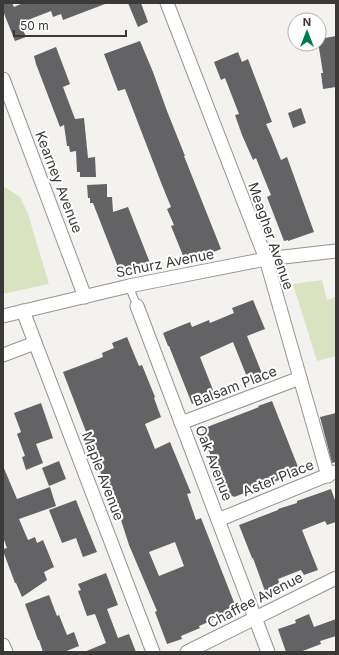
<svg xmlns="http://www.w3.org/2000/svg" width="339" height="655" viewBox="0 0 339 655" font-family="Inter,sans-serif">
  <rect width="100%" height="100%" fill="#f3f2ef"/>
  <!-- green -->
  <g fill="#d9e3c1">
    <polygon points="3,186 20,197 28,214 49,284 3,294"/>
    <polygon points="322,280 327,300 336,297 336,356 317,361 293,284"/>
  </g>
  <!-- building -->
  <g fill="#636365" fill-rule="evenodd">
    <polygon points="3,3 12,3 14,7 23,3 105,3 105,4 63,20 61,14 53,17 51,11 20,23 26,37 15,41 3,11"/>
    <polygon points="128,3 141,3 148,22 138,27"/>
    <polygon points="336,36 336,87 323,89 321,73 323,73 319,48 319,39"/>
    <polygon points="140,41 153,72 167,111 185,156 184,156 221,249 186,263 171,226 174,225 167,209 171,207 162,185 125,89 118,91 104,54"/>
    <polygon points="56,47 70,84 63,87 75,119 84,118 88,158 95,157 96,177 80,177 80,172 77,172 76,151 70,152 69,146 67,146 64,125 60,127 36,64 34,56"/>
    <polygon points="238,52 242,62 248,59 272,122 266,124 271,135 281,160 287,157 314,232 288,241 288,240 284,241 267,197 271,195 264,178 256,158 253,160 242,135 235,115 239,114 225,78 221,80 214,62"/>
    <polygon points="301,108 306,123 293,128 288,113"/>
    <polygon points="107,184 107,197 112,197 113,212 128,207 150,263 121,275 93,203 90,203 90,198 88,198 87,185"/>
    <polygon points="253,300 265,329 247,336 263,376 249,382 233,342 200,357 215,395 192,404 169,346 168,346 163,333 190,322 192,327 209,320 210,323 234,313 232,308"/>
    <path d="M 127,337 L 139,366 L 142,365 L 155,397 L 154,398 L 161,417 L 145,424 L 155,449 L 170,442 L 191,493 L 187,494 L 196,520 L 201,518 L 237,610 L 199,626 L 200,628 L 181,636 L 182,639 L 167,644 L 155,612 L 157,611 L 129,545 L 121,520 L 99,469 L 100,468 L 63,372 L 103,357 L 102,353 L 114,348 L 112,343 ZM 175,542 L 184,566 L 159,576 L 149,552 Z"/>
    <polygon points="272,401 300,472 234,497 233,496 229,497 223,480 221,481 215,467 203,435 205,435 202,429 259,407 258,406"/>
    <polygon points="41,403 53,438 36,444 43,463 26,470 22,457 25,456 17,434 21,432 14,413"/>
    <polygon points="336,413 336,462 332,463 320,417"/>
    <polygon points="59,461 66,479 49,486 42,468"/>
    <polygon points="3,466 17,499 50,487 56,506 19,519 28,540 35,537 37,543 43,540 54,567 44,572 47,580 22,597 16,583 15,583 3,551 3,549 7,548 3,537"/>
    <polygon points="331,489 336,503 336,522 327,525 325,521 302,530 318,570 304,575 301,570 278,579 281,588 266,594 253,558 252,558 239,525 278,510 278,509 297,503 297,501"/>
    <polygon points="76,500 81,513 97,552 83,557 76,538 62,543 49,510"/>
    <polygon points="106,573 118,605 107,609 118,638 129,634 136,652 84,652 106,643 95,614 87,616 78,591 81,590 78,584"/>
    <polygon points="49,595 57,616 59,615 67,635 74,632 79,646 64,652 43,652 39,640 38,640 25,604"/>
    <polygon points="309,614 314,627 336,619 336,636 320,641 321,644 300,652 286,652 278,629 296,623 295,620"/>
  </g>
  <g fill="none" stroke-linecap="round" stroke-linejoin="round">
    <defs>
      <polyline id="service" points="129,286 137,306"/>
      <g id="minor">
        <polyline points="167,3 266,259 328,476"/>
        <polyline points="3,79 85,297"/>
        <polyline points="137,306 268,652"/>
        <polyline points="23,311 153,652"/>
        <polyline points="3,316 129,286 266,259 336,251"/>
        <polyline points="3,355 35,343"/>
        <polyline points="181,423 300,378"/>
        <polyline points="218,520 335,472"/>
        <polyline points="3,645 6,652"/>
        <polyline points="187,652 336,578"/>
      </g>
    </defs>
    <!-- service casing -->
    <use href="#service" stroke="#959491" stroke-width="9"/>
    <!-- minor casing -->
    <use href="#minor" stroke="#959491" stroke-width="15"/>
    <!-- service -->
    <use href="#service" stroke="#fff" stroke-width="7"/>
    <!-- minor -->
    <use href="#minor" stroke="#fff" stroke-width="13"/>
  </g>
  <g text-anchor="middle" stroke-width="4" stroke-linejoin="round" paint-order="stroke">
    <!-- street labels -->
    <g font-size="14" fill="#3a3938" stroke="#fff">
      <text transform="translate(59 182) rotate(69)" y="5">Kearney Avenue</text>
      <text transform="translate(271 236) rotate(71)" y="5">Meagher Avenue</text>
      <text transform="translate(165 263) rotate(-11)" y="5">Schurz Avenue</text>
      <text transform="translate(235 386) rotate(-21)" y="5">Balsam Place</text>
      <text transform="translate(214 463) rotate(69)" y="5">Oak Avenue</text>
      <text transform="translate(103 476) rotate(69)" y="5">Maple Avenue</text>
      <text transform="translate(278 478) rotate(-22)" y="5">Aster Place</text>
      <text transform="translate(255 600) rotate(-27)" y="5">Chaffee Avenue</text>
    </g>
  </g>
  <!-- border -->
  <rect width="339" height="655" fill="none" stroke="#3a3938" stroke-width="8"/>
  <!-- north arrow -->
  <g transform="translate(307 32)"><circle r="19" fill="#ffffff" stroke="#b0b0af"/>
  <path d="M0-3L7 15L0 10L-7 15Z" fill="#007854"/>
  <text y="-6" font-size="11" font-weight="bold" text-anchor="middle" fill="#3a3938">N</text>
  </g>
  <!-- scale -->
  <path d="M14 30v6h112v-6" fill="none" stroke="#3a3938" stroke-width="2"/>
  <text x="20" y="30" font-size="12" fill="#3a3938" stroke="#ffffff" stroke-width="3" paint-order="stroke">50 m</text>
</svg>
